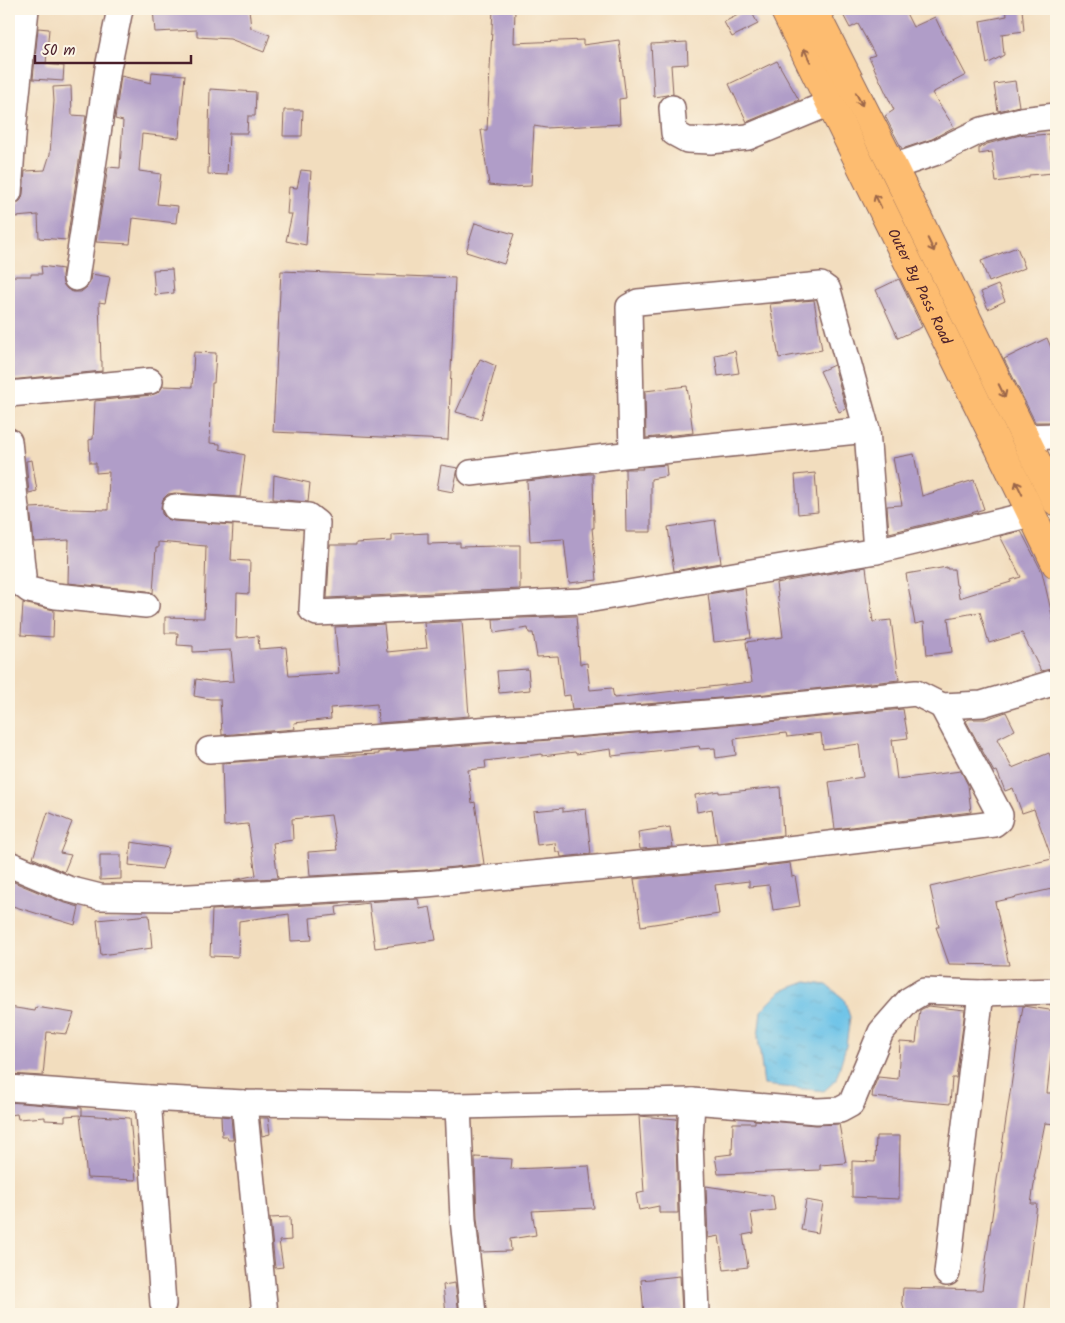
<svg xmlns="http://www.w3.org/2000/svg" width="1065" height="1323" viewBox="0 0 1065 1323" font-family="Kalam,sans-serif">
  <defs>
    <pattern id="water-ripples" width="26" height="14" patternUnits="userSpaceOnUse" patternTransform="scale(1.25)"><rect width="26" height="14" fill="#6bc2e8"/><path d="M2 4q2-2 4 0t4 0M15 11q2-2 4 0t4 0" fill="none" stroke="#5ea6c7"/></pattern>
  </defs>
  <rect width="100%" height="100%" fill="#fcf5e5"/>
  <filter id="ink" filterUnits="userSpaceOnUse"><feTurbulence type="fractalNoise" baseFrequency=".02" numOctaves="2"/><feDisplacementMap in="SourceGraphic" scale="10" xChannelSelector="R" yChannelSelector="G"/><feConvolveMatrix kernelMatrix="1 2 1 2 8 2 1 2 1" color-interpolation-filters="sRGB"/></filter>
  <filter id="wash" filterUnits="userSpaceOnUse"><feTurbulence type="fractalNoise" baseFrequency=".0096" numOctaves="4" result="noise"/><feDisplacementMap in="SourceGraphic" scale="20" xChannelSelector="R" yChannelSelector="G"/><feGaussianBlur stdDeviation="1.12" result="paint"/><feColorMatrix in="noise" values="0 0 0 0 0 0 0 0 0 0 0 0 0 0 0 0 0 1.4 0 .05"/><feComposite in="paint" operator="in"/></filter>
  <g filter="url(#wash)">
    <rect width="100%" height="100%" fill="#f2ddbe"/>
    <!-- water -->
    <polygon fill="url(#water-ripples)" stroke="#5a708a" points="806,982 827,985 844,999 850,1017 846,1046 836,1080 824,1091 764,1085 758,1037 761,1011 781,991"/>
    <g id="blocks">
      <!-- building -->
      <g fill="#b09dc8">
        <polygon points="153,9 249,9 251,28 270,35 264,52 230,39 197,37 197,30 155,32"/>
        <polygon points="493,9 515,9 514,43 583,40 583,45 619,40 626,98 619,99 620,124 546,128 534,126 531,186 507,187 489,185 481,130 487,130"/>
        <polygon points="750,9 758,24 732,37 724,22"/>
        <polygon points="840,9 904,9 913,27 935,17 946,40 947,39 966,75 932,93 954,127 932,139 902,149 885,116 894,110 869,57 875,55 858,24 850,28"/>
        <polygon points="1006,9 1022,9 1024,31 1002,34 1004,55 987,64 980,21 1007,16"/>
        <polygon points="38,28 49,29 46,64 64,66 63,81 33,79"/>
        <polygon points="687,42 688,64 671,65 673,94 654,97 651,44"/>
        <polygon points="777,61 799,100 747,122 729,84"/>
        <polygon points="152,72 185,75 179,138 142,134 139,171 161,174 157,204 178,206 176,223 133,218 130,244 96,242 108,167 120,168 123,121 115,119 121,76 151,83"/>
        <polygon points="1015,81 1019,106 998,111 994,84"/>
        <polygon points="71,86 72,115 86,116 67,240 39,238 38,215 16,217 15,205 21,200 23,194 25,171 45,170 50,154 54,101 53,87"/>
        <polygon points="210,89 256,92 255,116 248,116 247,133 229,133 227,175 208,174"/>
        <polygon points="284,110 303,110 302,136 283,136"/>
        <polygon points="1024,134 1025,134 1025,136 1049,134 1054,173 1029,175 1029,177 996,182 992,152 979,154 979,148 987,144"/>
        <polygon points="301,170 311,171 306,245 286,241 292,214 287,214 289,187 297,188"/>
        <polygon points="475,223 514,234 504,264 466,252"/>
        <polygon points="1017,247 1025,268 989,282 981,261"/>
        <polygon points="41,266 63,269 62,276 63,284 67,289 73,292 81,292 87,287 90,281 91,274 110,277 105,303 99,302 101,361 102,361 102,371 9,380 9,276 31,276 31,274 42,274"/>
        <polygon points="172,269 174,293 155,295 153,270"/>
        <polygon points="281,271 455,278 448,440 273,432"/>
        <polygon points="899,279 922,327 898,338 876,290"/>
        <polygon points="998,285 1005,301 988,309 981,292"/>
        <polygon points="814,300 822,350 779,358 770,304"/>
        <polygon points="1047,338 1056,359 1056,422 1035,422 1004,359"/>
        <polygon points="735,351 739,373 718,376 715,355"/>
        <polygon points="194,352 216,353 214,383 212,383 210,443 220,444 220,449 245,455 240,497 175,493 168,494 163,499 161,507 162,514 167,519 174,521 233,525 231,560 250,561 249,594 237,593 236,638 258,636 259,649 286,647 289,676 339,673 335,627 384,624 387,652 427,648 424,623 462,621 469,716 378,723 377,704 330,708 331,719 294,723 295,729 222,735 220,699 210,699 194,696 196,679 215,682 234,681 231,650 193,652 193,646 177,645 178,633 165,633 165,617 204,618 206,546 158,542 158,548 156,548 153,593 147,591 68,583 69,540 34,542 30,508 50,507 69,509 108,510 109,472 96,473 96,463 90,463 89,440 93,439 95,401 151,395 159,392 163,386 192,387"/>
        <polygon points="480,359 496,366 481,419 456,412"/>
        <polygon points="834,365 846,409 839,412 820,371"/>
        <polygon points="687,386 693,433 646,438 645,391"/>
        <polygon points="914,454 922,496 974,480 984,509 968,514 889,533 887,506 902,505 893,458"/>
        <polygon points="32,460 37,491 29,493 26,461"/>
        <polygon points="441,465 458,468 453,492 437,489"/>
        <polygon points="666,465 667,476 651,479 651,532 626,532 625,469 643,469 642,467"/>
        <polygon points="815,473 818,512 798,514 795,475"/>
        <polygon points="588,474 593,474 594,528 592,528 597,580 569,583 564,539 530,541 527,481"/>
        <polygon points="274,475 310,483 308,502 273,499"/>
        <polygon points="715,520 721,563 674,571 668,527"/>
        <polygon points="1021,531 1042,572 1056,632 1056,668 1041,671 1022,633 989,643 980,612 948,618 952,652 927,655 924,622 915,624 906,574 947,567 947,569 954,569 956,585 957,585 959,598 1011,582 1011,580 1021,577 1000,536"/>
        <polygon points="428,533 428,544 460,543 460,547 497,546 497,545 520,545 520,589 327,598 330,545 356,545 356,543 392,541 392,535"/>
        <polygon points="866,567 873,622 891,620 899,680 756,695 572,710 570,695 563,696 558,656 537,657 533,633 529,633 528,628 494,633 493,619 576,616 580,664 587,663 590,690 612,688 614,698 752,682 746,642 783,637 776,583"/>
        <polygon points="745,588 751,638 714,642 708,594"/>
        <polygon points="23,603 54,610 53,637 21,635"/>
        <polygon points="528,669 530,690 499,693 497,671"/>
        <polygon points="903,709 908,738 892,740 897,779 961,771 968,785 971,812 835,829 829,782 863,777 859,744 823,749 821,733 787,737 786,733 734,739 736,755 716,758 715,748 700,749 699,746 612,756 611,749 576,754 575,752 542,756 542,754 485,761 486,768 468,770 472,803 475,802 484,864 425,870 310,876 308,852 337,850 331,815 292,819 293,840 273,843 278,878 234,880 256,875 248,824 224,826 222,763 310,757 379,754 379,752 506,742 537,741 758,723"/>
        <polygon points="1006,712 1015,730 997,739 1012,768 1049,753 1056,771 1056,865 1055,865 1056,888 995,902 1009,965 949,964 936,927 939,927 930,887 1052,859 1034,809 1022,813 1013,788 1005,791 997,771 994,772 966,721 969,719 986,719"/>
        <polygon points="780,787 783,835 717,843 712,809 697,812 695,795 719,791 719,793"/>
        <polygon points="563,808 563,812 586,809 591,854 561,857 560,852 556,852 555,843 537,845 533,811"/>
        <polygon points="48,812 72,822 60,853 71,855 64,872 33,858"/>
        <polygon points="670,827 673,847 640,849 638,832"/>
        <polygon points="131,842 169,848 162,869 129,865"/>
        <polygon points="100,855 121,855 121,879 100,880"/>
        <polygon points="790,863 792,877 795,876 800,906 773,910 769,885 749,887 749,881 715,885 719,914 641,926 634,879 722,871"/>
        <polygon points="9,880 62,902 79,907 75,925 9,905"/>
        <polygon points="418,899 420,909 430,907 436,940 375,948 369,903 336,907 337,915 310,918 312,940 291,941 289,914 239,921 238,957 210,956 212,910"/>
        <polygon points="149,915 152,948 101,955 97,920"/>
        <polygon points="928,1006 965,1010 956,1078 952,1078 950,1104 872,1097 873,1089 878,1077 898,1079 900,1042 916,1043 920,1010"/>
        <polygon points="1023,1006 1056,1011 1047,1093 1056,1093 1056,1124 1045,1123 1034,1178 1035,1178 1031,1204 1037,1204 1023,1314 905,1314 902,1301 903,1288 982,1290 997,1180"/>
        <polygon points="9,1007 35,1011 36,1007 74,1013 67,1034 47,1032 43,1076 9,1074"/>
        <polygon points="9,1102 82,1108 82,1115 81,1115 130,1118 136,1180 87,1178 80,1115 65,1116 65,1121 45,1120 45,1117 18,1119 17,1114 9,1115"/>
        <polygon points="221,1116 231,1117 233,1140 228,1140 227,1136 222,1136"/>
        <polygon points="639,1116 677,1119 676,1140 678,1213 659,1213 659,1206 639,1210 636,1194 644,1192"/>
        <polygon points="260,1118 268,1118 270,1134 262,1136"/>
        <polygon points="755,1120 816,1125 839,1124 846,1163 820,1165 820,1170 718,1174 715,1156 732,1154 733,1123 755,1123"/>
        <polygon points="876,1136 900,1136 899,1199 852,1197 852,1161 875,1162"/>
        <polygon points="475,1157 512,1159 511,1169 589,1166 594,1208 532,1211 536,1235 510,1239 511,1251 481,1252 477,1218"/>
        <polygon points="706,1186 773,1196 775,1210 751,1213 754,1233 743,1235 748,1267 724,1270 719,1236 708,1238"/>
        <polygon points="806,1200 823,1203 818,1233 801,1230"/>
        <polygon points="290,1217 291,1240 279,1241 283,1267 275,1268 270,1218"/>
        <polygon points="680,1276 682,1312 644,1314 641,1280"/>
        <polygon points="455,1283 459,1314 446,1314 443,1285"/>
      </g>
    </g>
  </g>
  <g filter="url(#ink)">
    <use href="#blocks" fill-opacity="0" stroke="#85625e" stroke-width="1"/>
    <g fill="none" stroke-linecap="round" stroke-linejoin="round">
      <defs>
        <g id="minor">
          <polyline points="672,108 674,133 687,140 711,141 748,137 830,103"/>
          <polyline points="893,167 937,152 982,130 1021,120 1056,116"/>
          <polyline points="9,192 14,122 26,9"/>
          <polyline points="76,278 108,68 120,9"/>
          <polyline points="9,394 150,381"/>
          <polyline points="1024,437 1056,436"/>
          <polyline points="9,441 23,576 15,579 9,579"/>
          <polyline points="632,454 629,307 638,302 821,285 828,290 867,430 876,551"/>
          <polyline points="471,473 632,454 867,430"/>
          <polyline points="175,507 308,516 317,523 312,610 317,613 581,601 876,551 1032,514"/>
          <polyline points="15,579 29,590 56,596 146,605"/>
          <polyline points="209,750 505,728 536,727 757,709 916,693 942,706 982,704 1056,682"/>
          <polyline points="9,864 68,889 100,897 172,898 426,884 639,864 721,857 994,824 999,820 1000,815 942,706"/>
          <polyline points="9,1088 148,1098 244,1103 458,1106 692,1101 817,1111 840,1110 851,1104 881,1032 909,1000 924,991 981,993 1056,991"/>
          <polyline points="148,1098 163,1304"/>
          <polyline points="692,1101 690,1140 696,1314"/>
          <polyline points="244,1103 265,1314"/>
          <polyline points="458,1106 463,1219 473,1314"/>
          <polyline points="947,1273 981,993"/>
        </g>
        <g id="major">
          <path id="s1" d="M 784,9 L 1056,564"/>
          <polyline points="813,9 893,167 1056,501"/>
        </g>
      </defs>
      <!-- minor casing -->
      <use href="#minor" stroke="#85625e" stroke-width="28"/>
      <!-- major casing -->
      <use href="#major" stroke="#85625e" stroke-width="30"/>
      <!-- minor -->
      <use href="#minor" stroke="#fff" stroke-width="25"/>
      <!-- major -->
      <use href="#major" stroke="#fdbc6f" stroke-width="28"/>
    </g>
    <!-- one-way arrows -->
    <defs><path id="oneway-shaft" d="M-6 0H5M1.5-3L5.5 0L1.5 3" fill="none" stroke-width="1.6" stroke-linecap="round" stroke-linejoin="round" transform="scale(1.25)"/></defs>
    <g stroke="#9b664a">
      <use href="#oneway-shaft" transform="translate(807 55) rotate(-116)"/>
      <use href="#oneway-shaft" transform="translate(859 99) rotate(63)"/>
      <use href="#oneway-shaft" transform="translate(878 201) rotate(-116)"/>
      <use href="#oneway-shaft" transform="translate(931 245) rotate(64)"/>
      <use href="#oneway-shaft" transform="translate(1002 391) rotate(64)"/>
      <use href="#oneway-shaft" transform="translate(1019 488) rotate(-116)"/>
    </g>
  </g>
  <g text-anchor="middle" stroke-width="5" stroke-linejoin="round" paint-order="stroke">
    <!-- street labels -->
    <g font-size="15" fill="#4a1f2b" stroke="#fcf5e5">
      <text dy="5" stroke="none"><textPath href="#s1" startOffset="309">Outer By Pass Road</textPath></text>
    </g>
  </g>
  <!-- margin -->
  <rect width="1065" height="1323" fill="none" stroke="#fcf5e5" stroke-width="30"/>
  <!-- scale -->
  <path d="M35 55v8h156v-8" fill="none" stroke="#4a1f2b" stroke-width="2.5"/>
  <text x="42" y="55" font-size="15" fill="#4a1f2b" stroke="#fcf5e5" stroke-width="4" paint-order="stroke">50 m</text>
</svg>
